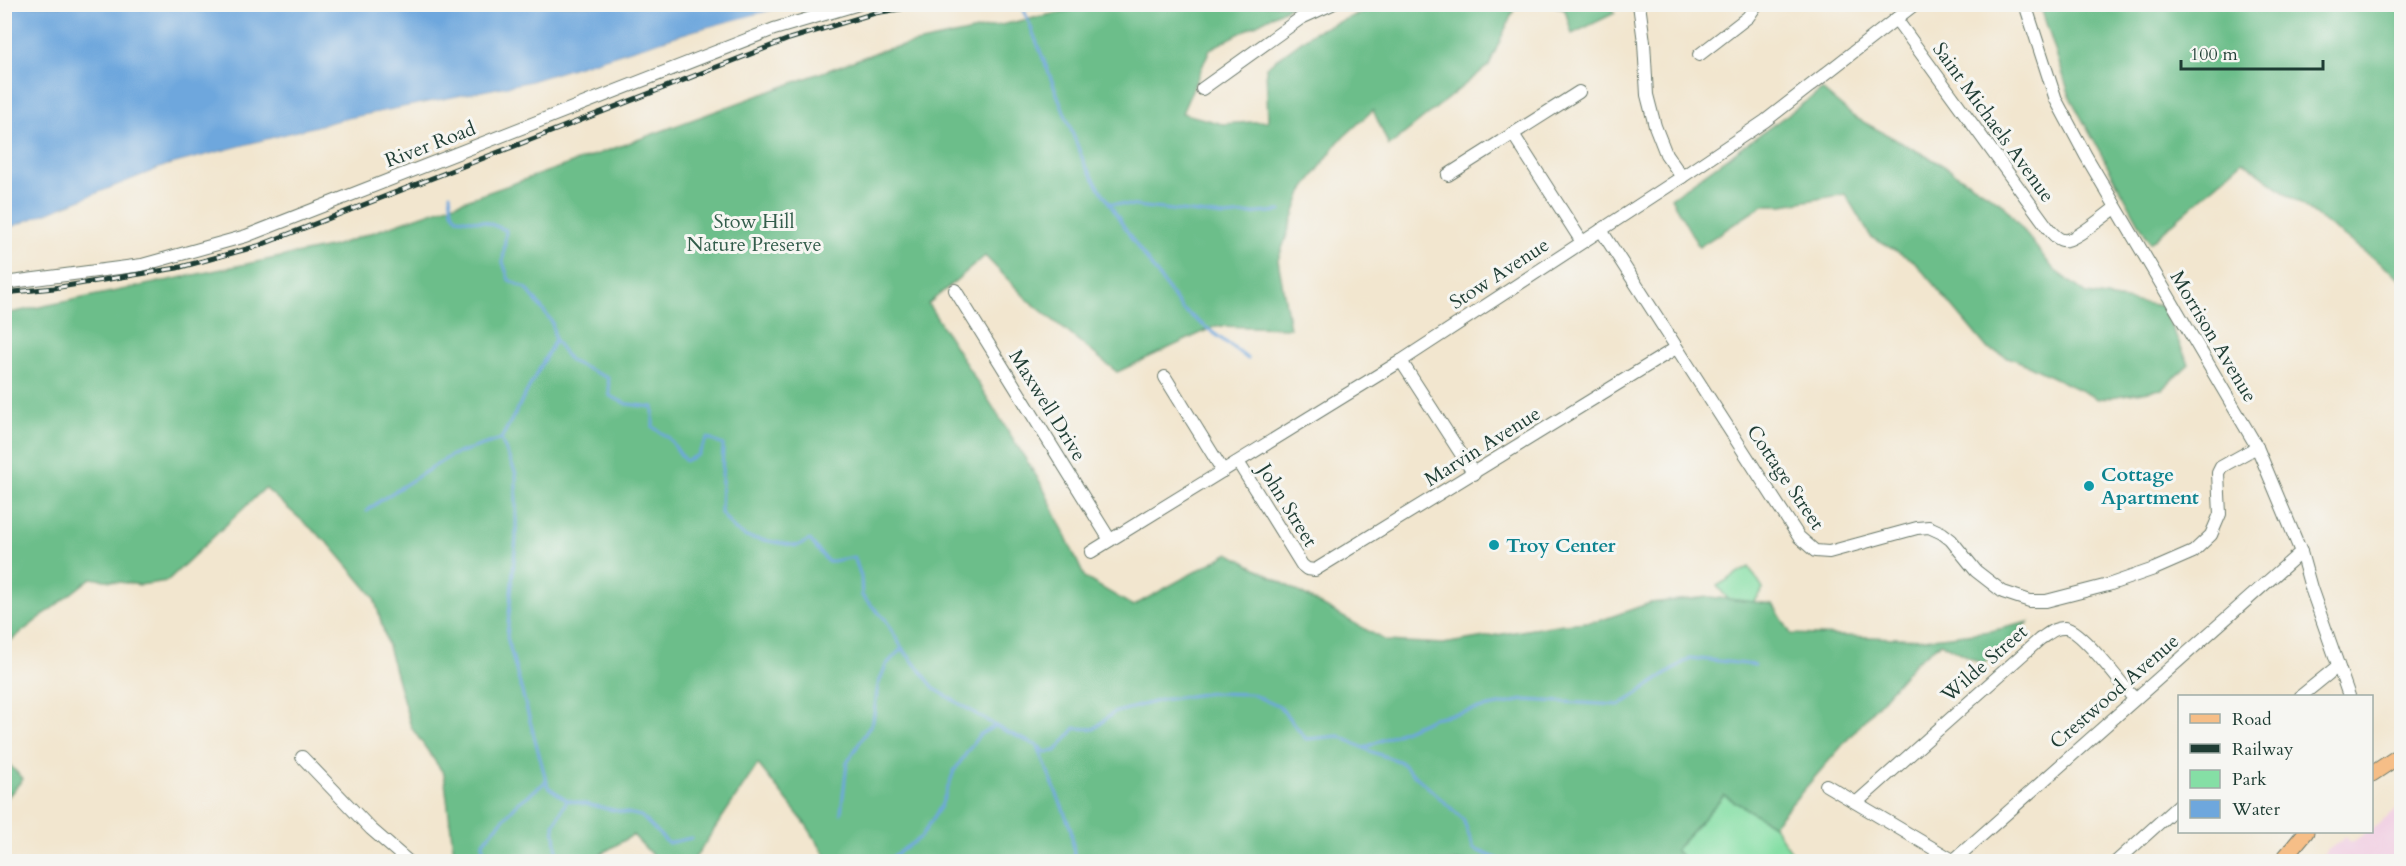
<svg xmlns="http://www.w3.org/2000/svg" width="2406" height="866" viewBox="0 0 2406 866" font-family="Cardo,serif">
  <rect width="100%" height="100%" fill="#f6f6f2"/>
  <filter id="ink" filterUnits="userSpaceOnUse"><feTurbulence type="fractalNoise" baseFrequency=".0167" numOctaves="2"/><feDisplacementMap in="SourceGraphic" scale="12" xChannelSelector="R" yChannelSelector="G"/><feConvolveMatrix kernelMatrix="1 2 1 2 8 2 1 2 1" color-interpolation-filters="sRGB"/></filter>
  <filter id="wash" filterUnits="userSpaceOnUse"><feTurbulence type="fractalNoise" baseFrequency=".008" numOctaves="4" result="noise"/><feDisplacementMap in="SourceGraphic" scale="24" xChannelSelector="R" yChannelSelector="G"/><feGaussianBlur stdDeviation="1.35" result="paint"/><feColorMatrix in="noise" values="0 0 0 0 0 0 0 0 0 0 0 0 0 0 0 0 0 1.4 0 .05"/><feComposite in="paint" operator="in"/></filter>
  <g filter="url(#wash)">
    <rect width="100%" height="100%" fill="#f2e6cf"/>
    <!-- built -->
    <polygon fill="#f1d0e3" points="2401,807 2401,861 2318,861 2329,849 2346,837 2351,843 2367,832 2372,832 2372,829"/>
    <!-- green -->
    <g fill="#85dfa5" stroke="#528e6c" stroke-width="1.5">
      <polygon points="1749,567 1763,589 1753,602 1728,599 1717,586"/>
      <polygon points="1724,795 1773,825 1798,861 1687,861 1675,850"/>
    </g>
    <!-- forest -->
    <g fill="#6cbe8a" stroke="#467e5f" stroke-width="1.5">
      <polygon points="1095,5 1293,5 1210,49 1182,113 1222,124 1268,121 1266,67 1314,32 1380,5 1516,5 1489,65 1389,146 1373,110 1338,142 1302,192 1278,260 1290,328 1216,326 1117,372 1027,299 985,256 928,304 1042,485 1085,578 1133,606 1229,553 1386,641 1443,644 1563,624 1599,621 1650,603 1709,597 1773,604 1791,634 1924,639 1991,631 2029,622 1983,664 1941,643 1915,662 1773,825 1724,795 1675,850 1687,862 829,861 807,826 758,764 693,861 658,861 633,835 589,861 458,861 454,855 444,774 411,727 374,597 330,545 265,488 167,581 140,585 91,578 5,645 5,314 334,246 615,148 883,50"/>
      <polygon points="1553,5 1610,5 1615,13 1572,34 1565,10"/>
      <polygon points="2040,5 2401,5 2401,279 2243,161 2150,243 2071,99"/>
      <polygon points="1822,90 1854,117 1939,163 2003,204 2054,270 2087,294 2161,306 2189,364 2162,389 2098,399 2028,365 1988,349 1914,261 1871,237 1845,194 1783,205 1763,205 1699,247 1671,198"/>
      <polygon points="5,760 23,779 5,800"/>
    </g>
    <!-- water -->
    <polygon fill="#6ea7dd" stroke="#467288" stroke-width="1.5" points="5,5 795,5 694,31 529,82 341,120 166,166 5,230"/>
    <!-- pier -->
    <polygon fill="#f2e6cf" points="795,4 798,4 796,7 695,34 530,85 342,123 167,169 4,233 5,230 166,166 341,120 529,82 694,31"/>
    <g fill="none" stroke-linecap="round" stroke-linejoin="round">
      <!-- stream -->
      <g stroke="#6ea7dd" stroke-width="3">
        <polyline points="1024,10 1085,165 1132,239 1182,309 1248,359"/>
        <polyline points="450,194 452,211 457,218 485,222 506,230 503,262 509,280 527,289 552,322 555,340 570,361 608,378 610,396 627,404 653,407 653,427 669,438 685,461 698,455 707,438 723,445 721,513 734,529 746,537 797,546 810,540 828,562 854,557 861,576 862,596 885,619 902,648 935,689 1001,729 1038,746 1045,752 1056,751 1075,728 1094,729 1113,713 1161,700 1210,693 1251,694 1280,707 1306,739 1339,736 1372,752 1399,761 1463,819 1474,849 1505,862"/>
        <polyline points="1109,203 1225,216 1281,211"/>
        <polyline points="555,340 501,439 516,474 516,539 507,637 548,787 567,800 641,816 668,843 691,838"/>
        <polyline points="367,511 381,500 452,455 501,439"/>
        <polyline points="1038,747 1071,829 1075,862"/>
        <polyline points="1364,748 1433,718 1524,700 1620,705 1690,658 1755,665"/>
        <polyline points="841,813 847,763 873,721 878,685 886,665 902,648"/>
        <polyline points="483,862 483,842 518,803 547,781"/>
        <polyline points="558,862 554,825 567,800"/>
        <polyline points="885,862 921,837 941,806 954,771 979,735 995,726"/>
      </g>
    </g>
  </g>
  <g filter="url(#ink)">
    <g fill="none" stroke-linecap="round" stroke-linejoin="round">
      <defs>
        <g id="minor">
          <polyline points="1639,4 1644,42 1647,95 1655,126 1666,154 1682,177"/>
          <polyline points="2025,4 2056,100 2086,156 2257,447 2301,552 2311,588 2349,696"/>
          <path d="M 1896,19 L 2048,228 C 2053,234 2059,242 2067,240 C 2076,239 2106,215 2115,208"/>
          <polyline points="1699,55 1748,17 1757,4"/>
          <polyline points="1202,89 1301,18 1332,4"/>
          <polyline points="1513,134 1582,242"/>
          <polyline points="1448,175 1579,92"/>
          <polyline points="1601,230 1778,505 1799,537 1815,551 1829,552 1917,528 1929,527 1942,533 1951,540 1976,571 2003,592 2030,601 2046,601 2108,585 2154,569 2193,552 2211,535 2220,514 2218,473 2221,467 2257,447"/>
          <polyline points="4,283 142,265 246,236 774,29 859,4"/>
          <polyline points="955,290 1110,540"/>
          <polyline points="1401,361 1474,474"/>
          <polyline points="1165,377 1223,471"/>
          <polyline points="1238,462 1302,565 1307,569 1315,570 1676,348"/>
          <polyline points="1091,552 1401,361 1682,177 1765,121 1915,4"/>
          <polyline points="2301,696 2338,666"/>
          <polyline points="302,757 371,829 409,862"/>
          <polyline points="1826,785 1956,862"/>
          <path d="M 1857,802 L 2040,639 C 2048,634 2055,627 2065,628 C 2080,629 2123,685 2134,699"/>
          <polyline points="1954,860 2301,552"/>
          <polyline points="2116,862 2180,804"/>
        </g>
        <g id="major">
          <polyline points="2372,774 2402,754"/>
          <polyline points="2281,862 2306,832"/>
        </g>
      </defs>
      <!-- minor casing -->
      <use href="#minor" stroke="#69786a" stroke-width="14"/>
      <!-- major casing -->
      <use href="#major" stroke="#69786a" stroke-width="17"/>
      <!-- minor -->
      <use href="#minor" stroke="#fff" stroke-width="12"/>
      <!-- major -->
      <use href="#major" stroke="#f6be87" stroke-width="15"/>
      <defs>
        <polyline id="rail" points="4,293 54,288 177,268 258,246 789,39 875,13 931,4"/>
      </defs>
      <!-- rail casing -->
      <use href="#rail" stroke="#1f3d34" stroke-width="5"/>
      <!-- rail -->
      <use href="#rail" stroke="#f6f6f2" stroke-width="3" stroke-dasharray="9" stroke-linecap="butt"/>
    </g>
  </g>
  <!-- markers -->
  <g fill="#0f9aa8" stroke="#f6f6f2" stroke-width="2">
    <circle cx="2089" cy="486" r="6"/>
    <circle cx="1494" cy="545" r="6"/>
  </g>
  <g text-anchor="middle" stroke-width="6" stroke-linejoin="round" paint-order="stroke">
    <!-- street labels -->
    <g font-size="20" fill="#1f3d34" stroke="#f6f6f2">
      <text transform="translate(1994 122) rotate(54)" y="7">Saint Michaels Avenue</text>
      <text transform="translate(430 144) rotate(-21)" y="7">River Road</text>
      <text transform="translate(1499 273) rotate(-33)" y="7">Stow Avenue</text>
      <text transform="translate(2214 336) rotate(59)" y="7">Morrison Avenue</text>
      <text transform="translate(1048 405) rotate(58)" y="7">Maxwell Drive</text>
      <text transform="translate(1482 446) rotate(-32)" y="7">Marvin Avenue</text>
      <text transform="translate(1786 477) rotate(56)" y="7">Cottage Street</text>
      <text transform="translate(1288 505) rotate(58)" y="7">John Street</text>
      <text transform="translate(1984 663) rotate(-41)" y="7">Wilde Street</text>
      <text transform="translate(2114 691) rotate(-41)" y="7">Crestwood Avenue</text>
    </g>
    <!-- park labels -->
    <g font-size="20" fill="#335d4b" stroke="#f6f6f2">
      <text x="754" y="228">Stow Hill<tspan x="754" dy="23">Nature Preserve</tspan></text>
    </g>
    <!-- culture labels -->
    <g font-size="20" font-weight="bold" fill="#0d838f" stroke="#f6f6f2" text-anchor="start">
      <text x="2101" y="481">Cottage<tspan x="2101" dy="23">Apartment</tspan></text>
      <text x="1506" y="552">Troy Center</text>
    </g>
  </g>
  <!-- margin -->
  <rect width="2406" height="866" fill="none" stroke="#f6f6f2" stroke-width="24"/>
  <!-- legend -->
  <rect x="2178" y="695" width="195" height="138" fill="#f6f6f2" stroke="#a0aca6" stroke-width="1.5"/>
  <rect x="2190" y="714" width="30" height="9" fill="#f6be87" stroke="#a0aca6" stroke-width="1.5"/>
  <text x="2232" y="725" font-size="18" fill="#1f3d34">Road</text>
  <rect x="2190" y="744" width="30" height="9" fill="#1f3d34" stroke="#a0aca6" stroke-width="1.5"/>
  <text x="2232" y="755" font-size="18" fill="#1f3d34">Railway</text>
  <rect x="2190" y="770" width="30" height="18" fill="#85dfa5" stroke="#a0aca6" stroke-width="1.5"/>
  <text x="2232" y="785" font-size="18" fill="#1f3d34">Park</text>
  <rect x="2190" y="800" width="30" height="18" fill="#6ea7dd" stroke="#a0aca6" stroke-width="1.5"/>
  <text x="2232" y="815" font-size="18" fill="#1f3d34">Water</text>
  <!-- scale -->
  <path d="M2181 60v9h142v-9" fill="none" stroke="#1f3d34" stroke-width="3"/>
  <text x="2190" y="60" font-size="18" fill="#1f3d34" stroke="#f6f6f2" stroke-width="4.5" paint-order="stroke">100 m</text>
</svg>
